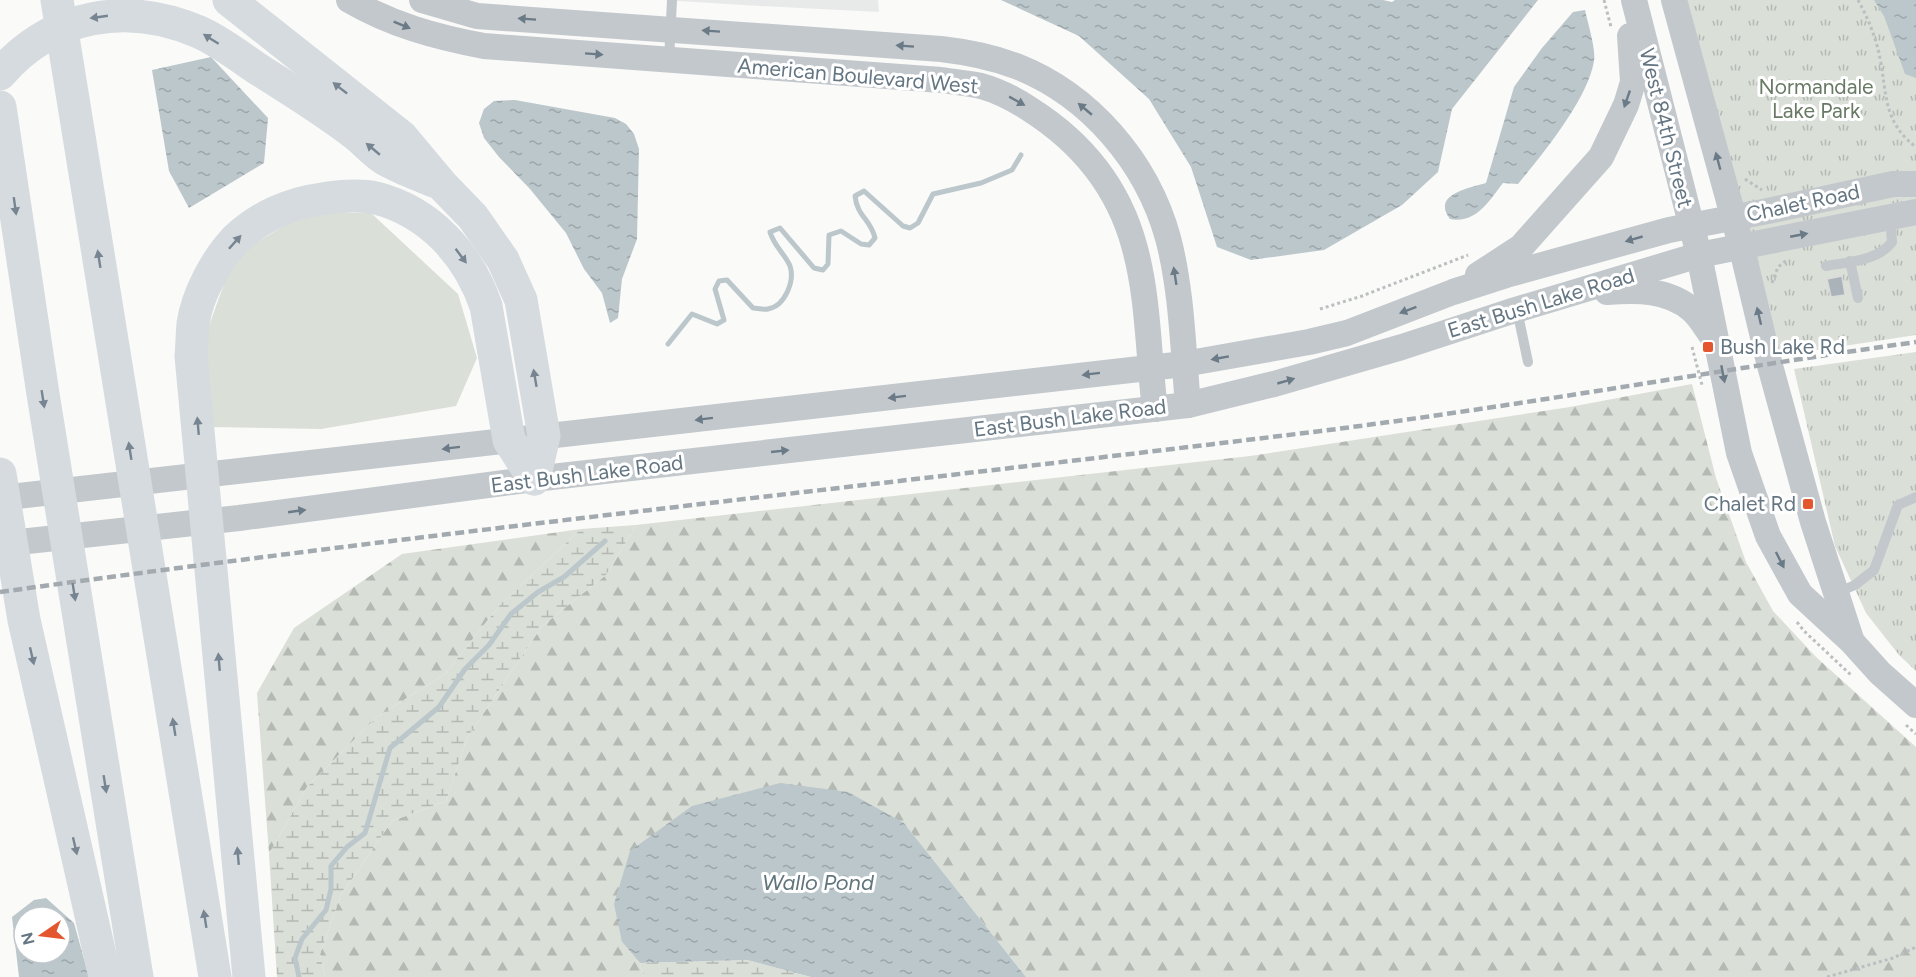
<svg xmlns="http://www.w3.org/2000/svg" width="1916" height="977" viewBox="0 0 1916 977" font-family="Figtree,sans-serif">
  <defs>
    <pattern id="forest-firs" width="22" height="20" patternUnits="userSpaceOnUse" patternTransform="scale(1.5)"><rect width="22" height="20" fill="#dadfd7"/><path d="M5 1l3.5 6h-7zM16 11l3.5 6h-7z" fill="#b4b9b4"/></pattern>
    <pattern id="wetland-marsh" width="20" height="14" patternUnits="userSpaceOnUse" patternTransform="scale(1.5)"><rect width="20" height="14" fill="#dadfd7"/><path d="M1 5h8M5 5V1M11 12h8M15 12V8" fill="none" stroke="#b4b9b4"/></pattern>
    <pattern id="park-tufts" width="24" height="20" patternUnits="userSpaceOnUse" patternTransform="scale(1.5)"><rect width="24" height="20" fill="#dadfd7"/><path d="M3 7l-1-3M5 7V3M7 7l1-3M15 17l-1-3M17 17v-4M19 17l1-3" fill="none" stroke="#b4b9b4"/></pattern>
    <pattern id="water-ripples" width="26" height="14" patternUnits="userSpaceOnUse" patternTransform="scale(1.5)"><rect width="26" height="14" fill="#bbc7cb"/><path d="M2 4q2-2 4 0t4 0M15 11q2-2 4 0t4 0" fill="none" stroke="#9ca6aa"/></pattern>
  </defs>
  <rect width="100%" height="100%" fill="#fafaf8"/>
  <!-- built -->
  <polygon fill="#e8e9e9" points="662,0 878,0 879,12 760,6"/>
  <!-- grass -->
  <polygon fill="#dadfd7" points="305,213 371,213 458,294 477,358 456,406 321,429 210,427 201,348 234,256"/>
  <!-- forest -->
  <g fill="url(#forest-firs)">
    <polygon points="1692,384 1716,478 1746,562 1773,611 1816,657 1916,747 1916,977 1026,977 904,823 622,942 640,963 644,977 325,977 320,954 341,895 392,821 446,801 467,738 542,626 606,575 636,525 1250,456 1570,407"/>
    <polygon points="581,529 499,606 445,674 377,717 307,787 269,854 257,693 294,628 402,554"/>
  </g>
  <!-- wetland -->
  <g fill="url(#wetland-marsh)">
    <polygon points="636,525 606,575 542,626 467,738 446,801 392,821 341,895 320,954 325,977 277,977 269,854 307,787 377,717 445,674 499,606 581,529"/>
    <polygon points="747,960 811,977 644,977 640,963"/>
  </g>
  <!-- park -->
  <g fill="url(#park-tufts)">
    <polygon points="1684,0 1916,0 1916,335 1778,356"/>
    <polygon points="1916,352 1916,671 1899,655 1866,613 1835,546 1794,369"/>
  </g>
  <!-- water -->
  <g fill="url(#water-ripples)" fill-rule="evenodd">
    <polygon points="1001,0 1383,0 1392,2 1395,0 1538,0 1452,109 1438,172 1402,205 1324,250 1251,260 1217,247 1191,167 1149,99 1079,36"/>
    <polygon points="1874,0 1916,0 1916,78 1905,74 1884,16"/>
    <path d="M 1585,10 C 1588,24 1596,49 1594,61 C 1588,99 1542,155 1518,184 L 1503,183 C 1489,201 1476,224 1450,219 C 1431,194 1470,188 1486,183 L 1514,87 L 1542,48 L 1573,12 Z"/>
    <polygon points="211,57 268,118 264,163 189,208 169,171 152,70"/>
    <polygon points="515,100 615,118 626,124 634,134 639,149 637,239 622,279 618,318 610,323 602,293 584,269 566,233 530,189 499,157 484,138 479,123 484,109 494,101"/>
    <polygon points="780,783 848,792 904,823 1026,977 811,977 747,960 640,963 622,942 614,904 630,851 692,806"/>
    <path d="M 46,898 L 74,923 L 89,977 L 19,977 L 12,917 L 34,900 ZM 24,917 L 60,917 L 60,953 L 24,953 Z"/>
  </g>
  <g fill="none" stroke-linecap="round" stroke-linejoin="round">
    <!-- stream -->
    <g stroke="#bbc7cb" stroke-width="5">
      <path d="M 668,344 L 692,314 L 717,324 L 724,320 L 715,289 L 719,281 L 727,280 L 753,308 C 758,308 764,310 768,309 C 785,306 795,281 790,266 C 785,254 774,246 770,232 L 780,228 L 814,268 L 823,270 L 828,264 L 829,235 L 841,231 L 861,244 L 869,245 L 875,238 C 871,220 857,216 855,196 L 864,191 L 903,226 L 910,228 L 918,223 L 933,194 L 981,183 L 1012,170 L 1021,155"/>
      <polyline points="299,977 295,958 302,939 326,910 331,889 331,866 347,847 365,833 390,748 439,707 465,669 489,645 511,614 538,592 564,577 605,541"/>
    </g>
  </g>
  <!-- building -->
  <polygon fill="#aab3b9" stroke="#dcdcda" stroke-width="1.5" points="1842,276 1845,295 1831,297 1827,279"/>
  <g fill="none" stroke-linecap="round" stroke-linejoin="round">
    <!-- path -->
    <g stroke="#bbbfc2" stroke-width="3" stroke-dasharray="3 3" stroke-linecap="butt">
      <polyline points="1604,0 1611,27"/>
      <path d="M 1858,0 C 1868,18 1876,38 1880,58 C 1887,94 1883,122 1916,147"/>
      <polyline points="1745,179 1762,190"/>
      <polyline points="1772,283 1778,267 1788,259"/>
      <polyline points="1320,309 1362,296 1468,255"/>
      <polyline points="1692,347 1702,385"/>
      <polyline points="1797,622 1804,631 1852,676"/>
      <polyline points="1906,725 1916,734"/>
      <polyline points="1827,977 1893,958 1916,947"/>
    </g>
    <!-- service -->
    <g stroke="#c3c8cc" stroke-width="10">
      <polyline points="669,60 672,0"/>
      <polyline points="1850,261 1858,298"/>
      <path d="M 1826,266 C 1848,262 1878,261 1892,242 L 1890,217"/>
      <polyline points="1517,310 1528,362"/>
      <polyline points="1836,593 1855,585 1874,570 1898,505 1916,497"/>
    </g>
    <!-- tertiary -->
    <g stroke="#c3c8cc" stroke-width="26">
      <path d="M 349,0 C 392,25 436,37 484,46 L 941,80 C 954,82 968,83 981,86 C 999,91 1016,100 1031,110 C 1081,142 1118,187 1134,245 C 1149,298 1148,355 1155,409"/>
      <path d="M 422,0 L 477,16 L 941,49 C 967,52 992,57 1016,66 C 1090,95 1147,162 1168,238 C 1182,291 1183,350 1188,405"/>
      <polyline points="1634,0 1699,255 1739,453 1768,536 1800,594 1852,642 1880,673 1916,705"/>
      <polyline points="1674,0 1741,245 1769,362 1813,522 1851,639"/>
      <polyline points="1478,275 1521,247 1601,157 1626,105 1633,82 1630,36"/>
      <path d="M 1607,292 C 1637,290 1668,289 1692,310 C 1700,317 1706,328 1712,336"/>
      <polyline points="0,498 1184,364 1309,342 1347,333 1453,292 1506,275 1669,230 1768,211 1893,184 1916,184"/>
      <polyline points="0,544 239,518 534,479 1188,405 1274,384 1402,347 1509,312 1699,255 1916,212"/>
    </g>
    <!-- motorway -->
    <g stroke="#d6dbdf" stroke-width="33">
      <polyline points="57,0 215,977"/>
      <polyline points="229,0 402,137 443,186 473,217 503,260 521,300 544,436 534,479"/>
      <path d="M 0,74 C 52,14 127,1 199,32 C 220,41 241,58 261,71 C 293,91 325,111 355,134 C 365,142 373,151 383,158 C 398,167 417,174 433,181"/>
      <polyline points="0,107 43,394 137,977"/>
      <polyline points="0,474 24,620 105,977"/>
      <path d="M 249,977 L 191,356 C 192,345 192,334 193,324 C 197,295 216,260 236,239 C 259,217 290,203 322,199 C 340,196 358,194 376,198 C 430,212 468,254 486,306 L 509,440 L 534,479"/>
    </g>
    <!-- rail -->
    <path stroke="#a2aab0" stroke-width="4.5" stroke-dasharray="9 4.5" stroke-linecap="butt" d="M 0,592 C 439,531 880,485 1321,431 C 1520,406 1717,370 1916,342"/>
  </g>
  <!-- one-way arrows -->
  <defs><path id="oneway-solid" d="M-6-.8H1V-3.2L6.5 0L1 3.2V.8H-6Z" transform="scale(1.5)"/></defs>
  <g fill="#768591">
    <use href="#oneway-solid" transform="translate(99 17) rotate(172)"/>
    <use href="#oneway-solid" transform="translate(211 39) rotate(-148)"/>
    <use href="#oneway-solid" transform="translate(340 88) rotate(-142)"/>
    <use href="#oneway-solid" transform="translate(373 149) rotate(-140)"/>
    <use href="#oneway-solid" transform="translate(15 206) rotate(82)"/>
    <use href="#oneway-solid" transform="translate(235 242) rotate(-48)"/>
    <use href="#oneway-solid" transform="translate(461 256) rotate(53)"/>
    <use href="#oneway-solid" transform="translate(99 259) rotate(-99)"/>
    <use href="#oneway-solid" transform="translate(535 378) rotate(-100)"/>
    <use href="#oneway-solid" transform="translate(43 399) rotate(81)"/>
    <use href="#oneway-solid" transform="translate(198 426) rotate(-95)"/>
    <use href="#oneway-solid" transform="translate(130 451) rotate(-99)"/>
    <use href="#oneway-solid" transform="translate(74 592) rotate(81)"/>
    <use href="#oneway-solid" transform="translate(32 656) rotate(77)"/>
    <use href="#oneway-solid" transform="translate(219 662) rotate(-95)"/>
    <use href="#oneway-solid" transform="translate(174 727) rotate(-99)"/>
    <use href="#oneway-solid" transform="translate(105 784) rotate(81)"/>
    <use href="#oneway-solid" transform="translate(75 846) rotate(77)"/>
    <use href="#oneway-solid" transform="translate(238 856) rotate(-95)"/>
    <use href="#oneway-solid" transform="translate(205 919) rotate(-99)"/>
  </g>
  <g fill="#6a7a87">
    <use href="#oneway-solid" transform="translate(527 19) rotate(-176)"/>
    <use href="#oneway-solid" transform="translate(402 25) rotate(22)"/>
    <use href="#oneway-solid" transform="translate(711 31) rotate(-176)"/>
    <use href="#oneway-solid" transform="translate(905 46) rotate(-176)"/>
    <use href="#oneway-solid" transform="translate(594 54) rotate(4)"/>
    <use href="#oneway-solid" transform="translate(1627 99) rotate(109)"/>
    <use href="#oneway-solid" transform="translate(1017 101) rotate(29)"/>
    <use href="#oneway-solid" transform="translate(1085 109) rotate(-140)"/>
    <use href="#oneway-solid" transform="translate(1718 161) rotate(-105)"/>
    <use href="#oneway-solid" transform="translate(1799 235) rotate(-11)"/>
    <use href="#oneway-solid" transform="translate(1634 239) rotate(164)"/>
    <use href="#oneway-solid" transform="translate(1175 276) rotate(-99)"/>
    <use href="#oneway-solid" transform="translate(1408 310) rotate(159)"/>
    <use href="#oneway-solid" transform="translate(1759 316) rotate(-103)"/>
    <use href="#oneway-solid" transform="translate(1220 358) rotate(170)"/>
    <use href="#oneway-solid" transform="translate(1091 374) rotate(173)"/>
    <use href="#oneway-solid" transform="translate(1723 374) rotate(79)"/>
    <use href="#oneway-solid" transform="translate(1286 381) rotate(-16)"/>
    <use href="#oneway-solid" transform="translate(897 397) rotate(173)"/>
    <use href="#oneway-solid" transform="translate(704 419) rotate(173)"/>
    <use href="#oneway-solid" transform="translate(451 448) rotate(173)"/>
    <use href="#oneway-solid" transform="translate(780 451) rotate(-6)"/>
    <use href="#oneway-solid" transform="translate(297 511) rotate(-8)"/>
    <use href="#oneway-solid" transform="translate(1780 560) rotate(63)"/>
  </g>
  <!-- markers -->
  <g fill="#e4572e" stroke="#fff" stroke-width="2">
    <rect x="1702" y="341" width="12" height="12" rx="3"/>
    <rect x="1802" y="498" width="12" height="12" rx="3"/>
  </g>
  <g text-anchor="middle" stroke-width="6" stroke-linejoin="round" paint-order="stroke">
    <!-- street labels -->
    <g font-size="21" fill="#657683" stroke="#fff">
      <text transform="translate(858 76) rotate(5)" y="7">American Boulevard West</text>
      <text transform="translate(1666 128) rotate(76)" y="7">West 84th Street</text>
      <text transform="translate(1803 203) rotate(-12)" y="7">Chalet Road</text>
      <text transform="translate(1541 303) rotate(-17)" y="7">East Bush Lake Road</text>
      <text transform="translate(1070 418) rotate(-7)" y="7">East Bush Lake Road</text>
      <text transform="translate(587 474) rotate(-7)" y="7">East Bush Lake Road</text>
    </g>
    <!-- park labels -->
    <g font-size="21" fill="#687a64" stroke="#fff">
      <text x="1816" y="94">Normandale<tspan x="1816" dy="24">Lake Park</tspan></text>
    </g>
    <!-- poi labels -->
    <g font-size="21" fill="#657683" stroke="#fff" text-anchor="start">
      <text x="1720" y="354">Bush Lake Rd</text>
      <text x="1796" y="511" text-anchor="end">Chalet Rd</text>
    </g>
    <!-- water labels -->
    <g font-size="22" font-style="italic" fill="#60757c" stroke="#fff">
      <text x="818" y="890">Wallo Pond</text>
    </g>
  </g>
  <!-- north arrow -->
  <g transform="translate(42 935) rotate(256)"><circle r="28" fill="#ffffff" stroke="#c1c8cd" stroke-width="1.5"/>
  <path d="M0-4.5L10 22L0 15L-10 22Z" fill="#e4572e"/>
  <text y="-9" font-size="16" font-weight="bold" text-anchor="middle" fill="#657683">N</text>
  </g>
</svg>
